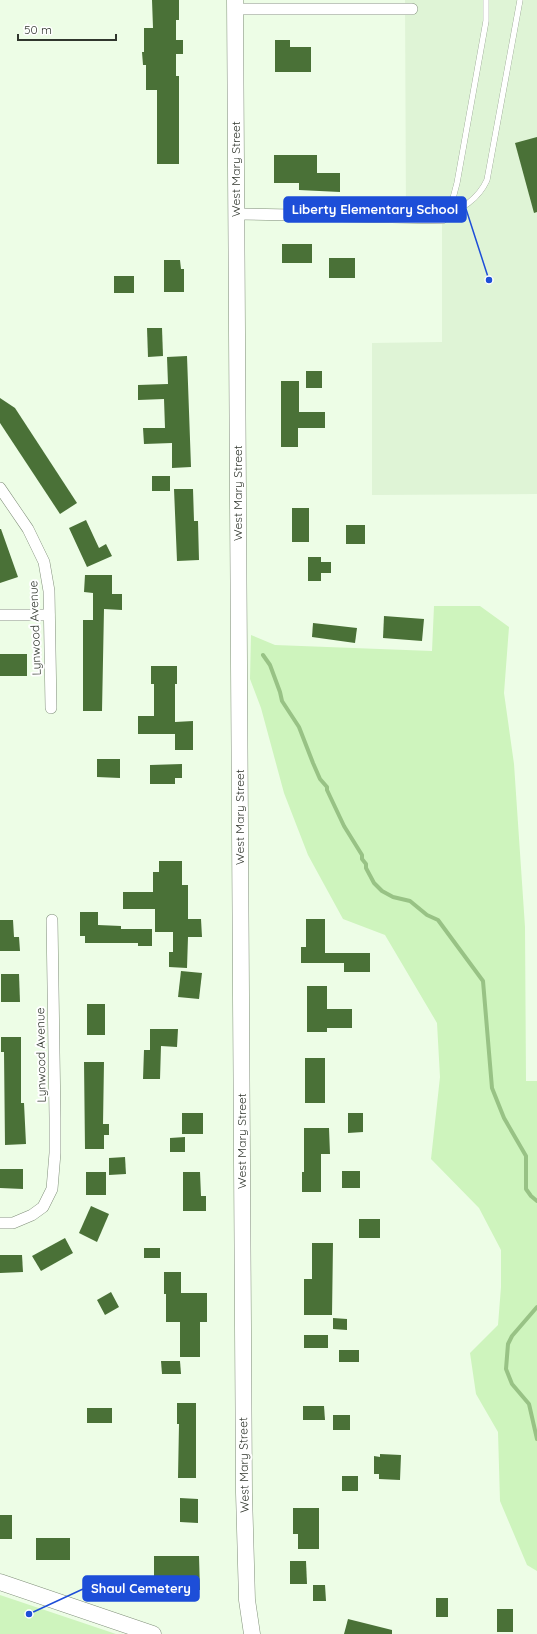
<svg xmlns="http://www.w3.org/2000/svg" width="537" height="1634" viewBox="0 0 537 1634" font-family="Quicksand,sans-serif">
  <rect width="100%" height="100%" fill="#edfde6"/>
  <!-- built -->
  <polygon fill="#dff4d6" points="405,0 537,0 537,494 372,495 372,343 442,342 442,218 406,217"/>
  <!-- green -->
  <g fill="#cef4bd">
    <polygon points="434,606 480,606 509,627 504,693 514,764 525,927 526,1081 537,1081 537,1571 527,1565 500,1501 498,1432 476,1394 470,1353 498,1325 501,1287 501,1250 479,1208 431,1159 440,1077 437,1023 385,935 343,919 308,855 284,793 261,708 250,679 251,635 275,645 432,651"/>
    <polygon points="0,1595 116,1634 0,1634"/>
  </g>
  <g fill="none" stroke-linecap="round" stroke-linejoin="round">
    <!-- stream -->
    <g stroke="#98c285" stroke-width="4">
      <polyline points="263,655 270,665 280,692 282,701 299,727 313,763 320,779 327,787 327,790 344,826 362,855 362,859 366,864 366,868 374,883 382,891 393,897 410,901 427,915 438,920 483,981 492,1088 504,1118 526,1156 526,1189 531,1196 537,1201"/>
      <polyline points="537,1307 512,1336 508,1344 506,1369 512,1384 529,1404 537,1439"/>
    </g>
  </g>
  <!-- building -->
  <g fill="#4a7137">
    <polygon points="152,0 179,0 179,20 176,20 176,40 183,40 183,54 176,54 176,76 179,76 179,164 157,164 157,90 146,90 146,65 143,65 142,52 144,52 144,28 153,28"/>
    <polygon points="275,40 290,40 290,47 311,47 311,72 275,72"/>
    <polygon points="537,137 537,212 534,213 515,143"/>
    <polygon points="274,155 317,155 317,173 340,173 340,192 299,190 299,183 274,183"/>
    <rect x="282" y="244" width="30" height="19"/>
    <rect x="329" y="258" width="26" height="20"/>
    <polygon points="164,260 180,260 181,269 184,269 184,292 164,292"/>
    <rect x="114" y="276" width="20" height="17"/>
    <polygon points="147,328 162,328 163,356 148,357"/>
    <polygon points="187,356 191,467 172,468 172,443 144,444 143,428 165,428 164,399 138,400 138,385 168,384 167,357"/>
    <rect x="306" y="371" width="16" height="17"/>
    <polygon points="281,381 299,381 299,412 325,412 325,428 298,428 298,447 281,447"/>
    <polygon points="0,398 15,408 77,503 60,514 0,423"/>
    <rect x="152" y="476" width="18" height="15"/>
    <polygon points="174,489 193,489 194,521 198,521 199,560 177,561"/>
    <rect x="292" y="508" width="17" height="34"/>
    <polygon points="86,520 99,548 106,544 112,556 87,567 69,528"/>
    <rect x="346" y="525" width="19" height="19"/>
    <polygon points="0,529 1,529 18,577 0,583"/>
    <polygon points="308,557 321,557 321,562 331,562 331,573 321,573 321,581 308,581"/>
    <polygon points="85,575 112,575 112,594 122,594 122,610 104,609 102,711 83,711 83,620 93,620 93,593 84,592"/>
    <polygon points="384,616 424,619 422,641 383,638"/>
    <polygon points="313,623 357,628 355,643 312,637"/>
    <rect x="0" y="654" width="27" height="22"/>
    <polygon points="151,666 177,666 177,684 175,684 175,722 193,721 193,750 175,750 175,734 138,734 138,716 154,716 154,684 151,684"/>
    <polygon points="97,759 120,759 120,778 97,777"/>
    <polygon points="182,764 182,778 175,778 175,784 150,784 150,765"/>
    <polygon points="159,861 182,861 182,885 188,885 188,919 201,919 202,937 188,937 187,968 169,967 169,952 173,952 173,932 155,932 155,909 123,909 123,892 153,892 153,872 159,872"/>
    <polygon points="80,912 98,912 98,925 121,926 121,929 152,929 152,946 138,946 138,943 85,943 85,936 80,936"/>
    <polygon points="306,919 325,919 325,953 370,953 370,972 344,972 344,963 301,963 301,947 306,947"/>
    <polygon points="0,920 13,920 14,937 19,937 20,951 0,951"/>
    <polygon points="181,971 202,973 199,999 178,997"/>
    <polygon points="1,974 19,974 20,1002 1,1002"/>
    <polygon points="307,986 327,986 327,1009 352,1009 352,1028 327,1028 327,1032 307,1032"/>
    <rect x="87" y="1004" width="18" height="31"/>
    <polygon points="150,1029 178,1029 177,1047 161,1046 160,1079 143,1079 144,1050 150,1050"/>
    <polygon points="1,1037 21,1037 21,1103 24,1103 26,1144 5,1145 4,1052 1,1052"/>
    <rect x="305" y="1058" width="20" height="45"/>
    <polygon points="84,1062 104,1062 103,1124 109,1124 109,1135 104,1135 104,1149 85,1149"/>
    <rect x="182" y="1113" width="21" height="21"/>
    <polygon points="348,1113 363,1113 363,1132 348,1133"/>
    <polygon points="304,1128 329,1128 330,1154 321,1154 321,1192 302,1192 302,1172 304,1172"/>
    <polygon points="185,1137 185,1152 170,1152 170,1138"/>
    <polygon points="125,1157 126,1174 109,1175 109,1158"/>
    <polygon points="0,1169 23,1169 23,1189 0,1188"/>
    <rect x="342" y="1171" width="18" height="17"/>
    <rect x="86" y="1172" width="20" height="23"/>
    <polygon points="183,1172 200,1172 201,1196 206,1196 206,1211 183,1211"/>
    <polygon points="91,1206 109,1214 97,1242 79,1233"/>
    <rect x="359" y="1219" width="21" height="19"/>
    <polygon points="65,1238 73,1253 41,1271 32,1256"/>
    <polygon points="312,1243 333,1243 332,1315 304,1315 304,1279 312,1279"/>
    <rect x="144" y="1248" width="16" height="10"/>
    <polygon points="0,1255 22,1255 23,1272 0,1273"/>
    <polygon points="164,1272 181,1272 181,1293 207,1293 207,1322 200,1322 200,1357 180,1357 180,1322 166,1322 166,1294 164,1294"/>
    <polygon points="111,1292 119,1307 105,1315 97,1300"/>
    <polygon points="333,1318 347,1319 347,1330 333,1329"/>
    <rect x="304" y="1335" width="24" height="13"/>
    <rect x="339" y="1350" width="20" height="12"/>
    <polygon points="161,1361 180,1361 181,1374 162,1374"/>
    <polygon points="177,1403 196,1403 196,1478 178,1478 179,1424 177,1424"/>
    <polygon points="303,1406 324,1406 325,1420 303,1420"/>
    <rect x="87" y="1408" width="25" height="15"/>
    <rect x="333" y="1415" width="17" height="15"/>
    <polygon points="380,1454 401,1455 400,1480 379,1479 379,1474 374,1474 374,1456 380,1457"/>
    <rect x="342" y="1476" width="16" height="15"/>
    <polygon points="180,1498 198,1499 198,1523 180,1522"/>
    <polygon points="293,1508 319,1508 319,1549 298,1549 298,1534 293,1534"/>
    <rect x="0" y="1515" width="12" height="24"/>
    <rect x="36" y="1538" width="34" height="22"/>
    <polygon points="154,1556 199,1556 200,1590 179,1591 179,1586 154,1586"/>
    <polygon points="290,1561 306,1561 307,1584 290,1584"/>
    <polygon points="313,1585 325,1585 326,1601 313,1601"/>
    <rect x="436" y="1598" width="12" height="19"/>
    <rect x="497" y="1609" width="16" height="23"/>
    <polygon points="348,1619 392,1630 392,1634 344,1634"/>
  </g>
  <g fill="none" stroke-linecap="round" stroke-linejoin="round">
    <defs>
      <g id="service">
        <polyline points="447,215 452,202 457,183 486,21 486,0"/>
        <path d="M 442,218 C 461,209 478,200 487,180 L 520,0"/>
      </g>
      <g id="minor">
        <polyline points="235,9 412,9"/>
        <polyline points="237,214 442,218"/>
        <polyline points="0,488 28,529 44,562 49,591 51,708"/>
        <polyline points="0,615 49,615"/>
        <polyline points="0,1223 13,1223 32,1215 43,1207 52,1189 55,1153 55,1118 52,920"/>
      </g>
      <g id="secondary">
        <polyline points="235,0 244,1493 247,1600 252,1634"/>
        <polyline points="0,1582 153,1634"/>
      </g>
    </defs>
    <!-- service casing -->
    <use href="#service" stroke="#808f7a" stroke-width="6"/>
    <!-- minor casing -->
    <use href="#minor" stroke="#808f7a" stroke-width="12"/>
    <!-- secondary casing -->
    <use href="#secondary" stroke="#808f7a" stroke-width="17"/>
    <!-- service -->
    <use href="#service" stroke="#fff" stroke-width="5.5"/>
    <!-- minor -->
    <use href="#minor" stroke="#fff" stroke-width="11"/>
    <!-- secondary -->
    <use href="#secondary" stroke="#fff" stroke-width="16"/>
  </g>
  <g text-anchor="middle" stroke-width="4" stroke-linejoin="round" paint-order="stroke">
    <!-- street labels -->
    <g font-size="12" fill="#30362d" stroke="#fff">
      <text transform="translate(236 169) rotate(-90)" y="4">West Mary Street</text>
      <text transform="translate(238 493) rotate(-90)" y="4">West Mary Street</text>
      <text transform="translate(35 628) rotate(-92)" y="4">Lynwood Avenue</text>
      <text transform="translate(240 817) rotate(-90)" y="4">West Mary Street</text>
      <text transform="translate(41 1055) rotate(-91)" y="4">Lynwood Avenue</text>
      <text transform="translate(242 1141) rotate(-90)" y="4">West Mary Street</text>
      <text transform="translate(244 1465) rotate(-91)" y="4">West Mary Street</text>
    </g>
  </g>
  <!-- callouts -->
  <path fill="none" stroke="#1d4ed8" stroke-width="1.5" d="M489 280L466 209M29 1614L83 1589"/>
  <g fill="#1d4ed8" stroke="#fff" stroke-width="1.5">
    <circle cx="489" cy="280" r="4"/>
    <circle cx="29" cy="1614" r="4"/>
  </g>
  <g fill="#1d4ed8" stroke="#1d4ed8" stroke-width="1.5">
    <rect x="284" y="197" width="182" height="25" rx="4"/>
    <rect x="83" y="1576" width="116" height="25" rx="4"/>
  </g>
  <g font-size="13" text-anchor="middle" font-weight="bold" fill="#fff">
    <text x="375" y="214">Liberty Elementary School</text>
    <text x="141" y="1593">Shaul Cemetery</text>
  </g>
  <!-- scale -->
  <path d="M18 34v6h98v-6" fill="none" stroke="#30362d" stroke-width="2"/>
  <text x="24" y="34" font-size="12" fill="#30362d" stroke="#ffffff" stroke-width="3" paint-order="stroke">50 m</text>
</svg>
